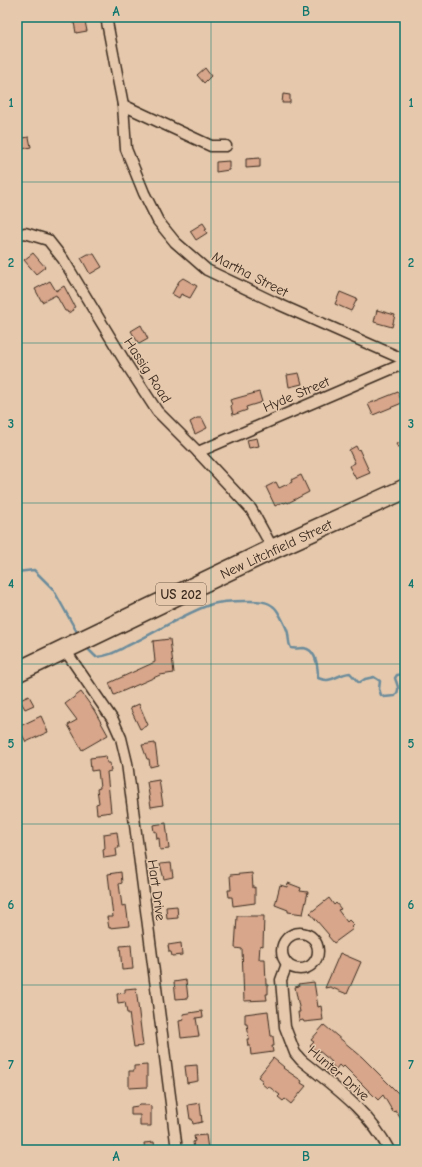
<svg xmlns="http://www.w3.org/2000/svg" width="422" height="1167" viewBox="0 0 422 1167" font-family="'Comic Neue',sans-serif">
  <rect width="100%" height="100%" fill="#e6c9ad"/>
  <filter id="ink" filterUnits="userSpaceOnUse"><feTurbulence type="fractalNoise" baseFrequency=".025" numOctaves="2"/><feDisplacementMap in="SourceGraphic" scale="8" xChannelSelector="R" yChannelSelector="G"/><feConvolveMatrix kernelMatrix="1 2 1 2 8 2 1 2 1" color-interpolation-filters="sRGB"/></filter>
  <g filter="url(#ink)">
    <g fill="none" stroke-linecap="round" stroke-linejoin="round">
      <!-- stream -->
      <g stroke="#6c8c9b" stroke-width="2.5">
        <polyline points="17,572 34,570 53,589 78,634"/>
        <path d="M 86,647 L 96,657 C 107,657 117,651 127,646 C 156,633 182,614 212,604 C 223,601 234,601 245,601 C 255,601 266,600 274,607 C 278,610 288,630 288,634 C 289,639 288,643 291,648 C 295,649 300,648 304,648 C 317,650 318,668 318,678 C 332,684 337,674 350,673 L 359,683 L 365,679 L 374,677 L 380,681 L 379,689 L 381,695 L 384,697 L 395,696 C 401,689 397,685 395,678 L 397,675 L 403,674 L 405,677"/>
      </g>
    </g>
    <!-- building -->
    <g fill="#d7a68b" stroke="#3b2a1e">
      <polygon points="73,17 84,17 87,31 76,33"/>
      <polygon points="205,68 211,76 204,83 197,75"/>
      <polygon points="283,94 290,95 290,103 282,103"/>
      <polygon points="29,137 31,147 18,150 17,139"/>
      <polygon points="260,158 260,167 246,168 246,159"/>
      <polygon points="229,161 229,170 216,172 216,162"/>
      <polygon points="203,223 207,229 205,230 207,233 196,240 190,231"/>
      <polygon points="33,253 45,267 36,274 24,260"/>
      <polygon points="88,254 94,254 102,267 90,274 81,258"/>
      <polygon points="183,278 197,286 190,298 181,294 179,298 172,294 179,281"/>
      <polygon points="50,281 56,291 64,286 75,307 73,308 74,310 68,313 67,311 65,311 56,295 42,302 35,289"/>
      <polygon points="340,292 357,299 351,311 335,304"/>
      <polygon points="377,310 395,315 392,327 374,322"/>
      <polygon points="141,325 148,339 139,344 131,331"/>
      <polygon points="299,373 302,384 289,387 287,375"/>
      <polygon points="259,392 262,402 246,407 247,410 233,415 231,406 232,405 230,400"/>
      <polygon points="398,392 402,403 373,415 368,404"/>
      <polygon points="197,418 202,418 207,428 195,434 190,422"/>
      <polygon points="257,438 259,446 249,448 247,440"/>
      <polygon points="405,440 405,447 399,449 396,444"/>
      <polygon points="356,446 358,450 359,449 370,473 356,479 349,466 355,463 349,450"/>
      <polygon points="301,475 309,492 288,503 287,502 284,503 283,502 275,506 266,487 276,482 279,488 292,482 291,480"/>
      <polygon points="170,639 174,673 160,675 114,695 109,683 155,662 153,641"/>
      <polygon points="81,692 94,710 108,735 82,750 68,725 77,720 65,704"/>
      <polygon points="29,696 34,705 25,709 20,700"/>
      <polygon points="139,704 148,725 140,729 130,708"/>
      <polygon points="41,716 48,732 26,742 18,727"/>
      <polygon points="155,743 158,765 150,767 149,759 147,759 142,745"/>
      <polygon points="106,756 107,763 110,763 111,771 107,772 111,812 97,814 96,804 99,803 97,789 100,788 98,770 91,771 90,758"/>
      <polygon points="159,780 163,805 151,807 147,782"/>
      <polygon points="166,823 169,849 160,850 159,838 157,839 156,831 154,832 153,825"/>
      <polygon points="117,832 119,848 116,848 117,856 104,858 103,850 105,849 104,834"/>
      <polygon points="171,863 173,877 164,879 160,864"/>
      <polygon points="121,872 122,883 119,884 122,906 126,905 129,926 109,928 107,917 113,917 108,874"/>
      <polygon points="252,873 253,888 255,887 255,903 233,906 232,897 229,897 228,890 231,890 230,875"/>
      <polygon points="288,883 301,888 300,891 308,892 303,914 288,912 288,910 275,905 280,885 287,887"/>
      <polygon points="329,898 334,905 336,903 341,909 338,910 347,922 349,920 354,925 351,927 353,929 334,943 328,936 329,935 310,913"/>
      <polygon points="177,906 178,918 167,919 166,907"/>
      <polygon points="237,916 264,916 263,946 260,945 259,959 265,959 266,985 268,985 268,994 266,994 267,1000 244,1001 242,949 235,948"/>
      <polygon points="181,943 182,955 172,956 171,952 169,952 168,945"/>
      <polygon points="131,945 133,969 122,970 120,946"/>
      <polygon points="340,953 361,962 347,994 330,987 325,988"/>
      <polygon points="186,980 188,998 176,999 174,982"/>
      <polygon points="314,982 318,1007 321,1006 323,1020 304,1022 303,1020 299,1021 298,1012 300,1012 295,987 299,986 298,984"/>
      <polygon points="136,988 143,1046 134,1047 129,1013 127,1013 125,1002 118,1003 117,994 125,993 125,989"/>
      <polygon points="202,1011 203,1017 196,1018 199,1036 181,1038 179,1021 184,1020 183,1014"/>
      <polygon points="268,1011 271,1036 273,1036 274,1046 272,1046 273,1052 251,1055 250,1046 248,1046 247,1039 249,1039 247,1024 245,1024 245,1014"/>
      <polygon points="324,1025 362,1057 398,1093 405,1089 405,1126 396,1111 393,1112 383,1095 378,1100 344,1066 342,1068 339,1065 336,1069 330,1063 332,1062 318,1050 317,1052 310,1046 314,1042 311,1040"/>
      <polygon points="273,1058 284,1067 283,1068 302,1081 301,1083 306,1086 291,1104 285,1099 283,1101 278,1097 280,1095 268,1086 267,1088 261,1083 263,1081 258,1077"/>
      <polygon points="147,1065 147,1087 129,1088 129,1071 134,1071 134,1066"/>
      <polygon points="197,1065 198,1081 187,1083 185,1066"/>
      <polygon points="200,1103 202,1122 193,1124 192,1119 190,1119 188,1105"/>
      <polygon points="139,1105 148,1105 151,1106 151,1126 140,1126 140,1115 131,1115 131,1107 138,1106"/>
      <polygon points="206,1135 208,1149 194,1150 193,1142 195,1141 194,1136"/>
      <polygon points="154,1142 155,1150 145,1150 144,1143"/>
    </g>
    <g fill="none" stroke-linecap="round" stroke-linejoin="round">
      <defs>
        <g id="street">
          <polyline points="106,17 123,105 126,149 144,193 158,221 175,242 207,270 276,303 405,360"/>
          <polyline points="123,105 211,146 226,146"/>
          <polyline points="17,235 25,233 48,240 63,259 127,365 157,411 198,452 251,509 273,549"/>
          <polyline points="198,452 405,363"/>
          <polyline points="65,650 113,720 121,738 127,763 177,1150"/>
          <circle cx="300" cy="951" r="18"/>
          <path d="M 287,964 L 281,980 L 285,1027 L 295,1053 L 301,1060 C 333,1086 370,1112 389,1150"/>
        </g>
        <polyline id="highway" points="17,672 273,549 405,489"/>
      </defs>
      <!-- street casing -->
      <use href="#street" stroke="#3b2a1e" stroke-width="13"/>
      <!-- highway casing -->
      <use href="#highway" stroke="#3b2a1e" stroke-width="22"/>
      <!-- street -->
      <use href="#street" stroke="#e6c9ad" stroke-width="10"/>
      <!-- highway -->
      <use href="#highway" stroke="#e6c9ad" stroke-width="19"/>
    </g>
  </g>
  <!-- grid -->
  <path fill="none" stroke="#0f766e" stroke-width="1" stroke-opacity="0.55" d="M 211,17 L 211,1150M 17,182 L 405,182M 17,343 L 405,343M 17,503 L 405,503M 17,664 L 405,664M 17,824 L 405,824M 17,985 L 405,985"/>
  <g text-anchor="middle" stroke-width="3" stroke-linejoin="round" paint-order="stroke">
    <!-- shield labels -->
    <rect fill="#e6c9ad" stroke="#6e5a49" stroke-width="1" x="156" y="583" width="50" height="22" rx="3"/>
    <g font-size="13" font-weight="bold" fill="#3b2a1e">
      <text x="181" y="599">US 202</text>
    </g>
    <!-- street labels -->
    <g font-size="14" fill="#3b2a1e" stroke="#e6c9ad">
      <text transform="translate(250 274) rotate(27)" y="5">Martha Street</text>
      <text transform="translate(148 370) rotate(57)" y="5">Hassig Road</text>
      <text transform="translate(296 394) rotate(-23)" y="5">Hyde Street</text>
      <text transform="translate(276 549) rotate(-25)" y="5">New Litchfield Street</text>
      <text transform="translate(157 890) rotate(82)" y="5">Hart Drive</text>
      <text transform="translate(339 1073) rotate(41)" y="5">Hunter Drive</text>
    </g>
  </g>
  <!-- margin -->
  <rect width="422" height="1167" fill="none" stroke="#e6c9ad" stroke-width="44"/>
  <rect x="22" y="22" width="378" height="1123" fill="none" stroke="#0f766e" stroke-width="1.5"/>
  <g font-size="13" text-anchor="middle" font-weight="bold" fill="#0f766e">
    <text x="116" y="16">A</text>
    <text x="306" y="16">B</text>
    <text x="11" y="107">1</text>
    <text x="411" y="107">1</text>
    <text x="11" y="267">2</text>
    <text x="411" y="267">2</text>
    <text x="11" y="428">3</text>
    <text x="411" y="428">3</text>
    <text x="11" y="588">4</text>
    <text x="411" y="588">4</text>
    <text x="11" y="748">5</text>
    <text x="411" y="748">5</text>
    <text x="11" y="909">6</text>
    <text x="411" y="909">6</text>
    <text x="11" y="1069">7</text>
    <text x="411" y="1069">7</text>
    <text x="116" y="1161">A</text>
    <text x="306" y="1161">B</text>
  </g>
</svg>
